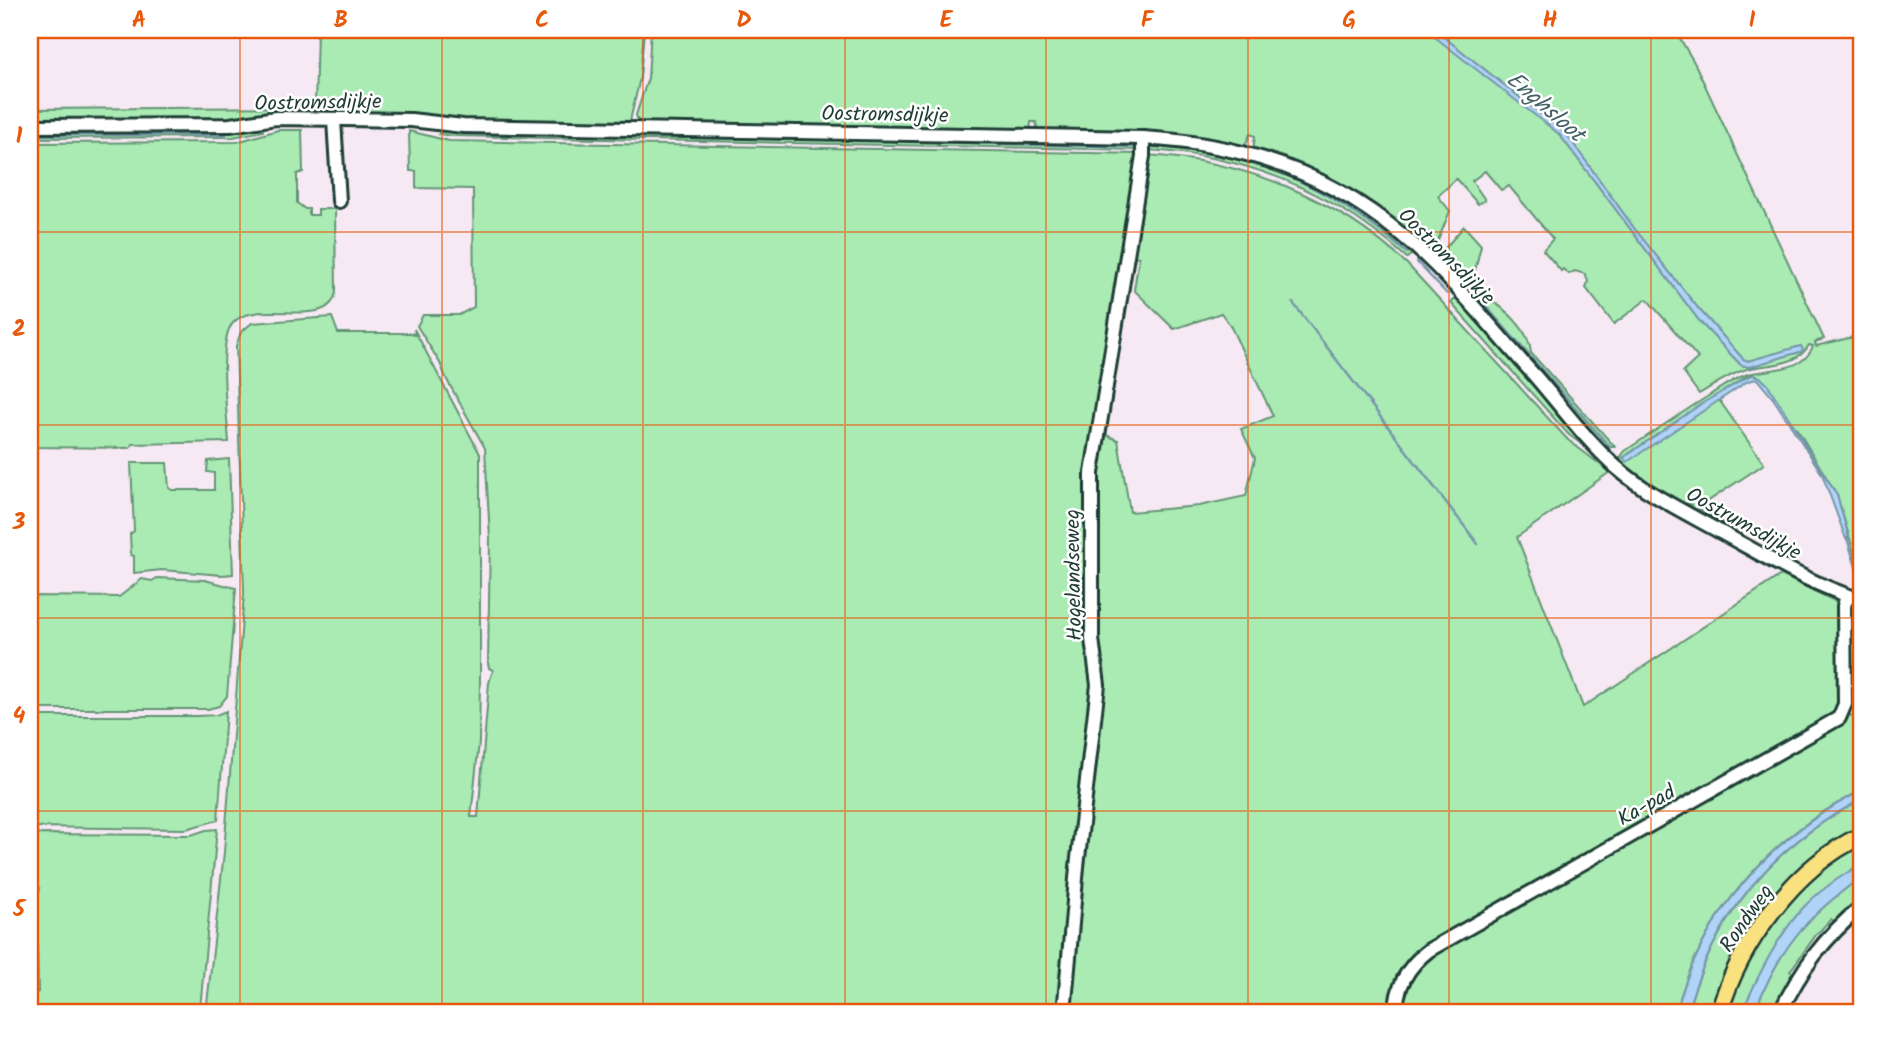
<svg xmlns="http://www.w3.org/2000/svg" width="1891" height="1043" viewBox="0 0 1891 1043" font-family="Kalam,sans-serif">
  <rect width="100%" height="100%" fill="#f7e9f4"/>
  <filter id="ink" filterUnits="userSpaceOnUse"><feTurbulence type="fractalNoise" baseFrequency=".0143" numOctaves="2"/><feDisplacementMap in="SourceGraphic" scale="14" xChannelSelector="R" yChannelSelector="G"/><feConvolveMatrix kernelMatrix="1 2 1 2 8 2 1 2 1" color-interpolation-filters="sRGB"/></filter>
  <g filter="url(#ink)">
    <!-- green -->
    <g fill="#aaebb4" stroke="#649474" stroke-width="2" fill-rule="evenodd">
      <polygon points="317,30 644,30 640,78 630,121 626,125 461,121 429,116 295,115 232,120 30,123 30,109 315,107"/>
      <path d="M 651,30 L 1675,30 L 1695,64 L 1824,339 L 1815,342 L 1816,346 L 1861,335 L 1861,577 L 1837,495 L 1799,432 L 1756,376 L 1751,375 L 1744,378 L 1628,454 L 1717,397 L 1764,464 L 1698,508 L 1734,529 L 1730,531 L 1690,510 L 1692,505 L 1687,503 L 1684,507 L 1653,488 L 1622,463 L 1620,458 L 1625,451 C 1653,432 1681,413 1710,395 C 1722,387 1734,378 1748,374 C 1770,368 1804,372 1813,346 L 1809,345 C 1796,368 1766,363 1744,370 C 1728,375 1713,386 1699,394 L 1683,372 L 1698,358 L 1647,299 L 1614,324 L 1586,288 L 1588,281 L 1585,274 L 1575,271 L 1569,274 L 1563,269 L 1561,271 L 1543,250 L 1553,239 L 1509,186 L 1501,190 L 1485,171 L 1472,181 L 1485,200 L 1478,204 L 1456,179 L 1438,196 L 1450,211 L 1435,248 L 1430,249 L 1424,243 L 1419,244 C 1398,226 1378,208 1354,193 C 1323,173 1288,162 1253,150 L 1255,136 L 1250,134 L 1244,148 L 1194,137 L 1038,131 L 1036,122 L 1031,122 L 1030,131 L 639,124 L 636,115 L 648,78 ZM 1435,30 L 1567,135 L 1634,228 L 1698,308 L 1743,359 L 1748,361 L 1801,346 L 1803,351 L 1749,367 L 1741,365 L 1701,323 L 1559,134 L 1540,115 L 1432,31 Z"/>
      <polygon points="262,126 263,131 233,137 30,138 30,130"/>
      <polygon points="443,128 1133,142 1139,150 452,136 439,134"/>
      <path d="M 278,130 L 302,130 L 303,172 L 297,174 L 297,203 L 305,209 L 309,209 L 309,215 L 318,215 L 318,209 L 335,209 L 336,292 C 329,335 247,291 229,329 C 219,353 227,415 229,442 L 133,444 L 130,448 L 30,447 L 30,143 L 237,142 Z"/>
      <polygon points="409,131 449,141 1140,154 1090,473 1096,671 1062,1013 206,1013 224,852 244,593 236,346 241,332 252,323 332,317 338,333 411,333 415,335 414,329 480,454 480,681 479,742 471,817 478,817 489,683 493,670 489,668 488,664 490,538 485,448 447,380 440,363 417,326 423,315 459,315 474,307 473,189 416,188 416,171 410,171"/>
      <path d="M 1154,142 L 1239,157 L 1294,175 L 1357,207 L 1412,250 L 1412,254 L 1407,258 C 1334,192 1246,155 1147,150 Z"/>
      <path d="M 1145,155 C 1244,160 1335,197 1407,264 L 1568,440 L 1610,472 L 1517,537 L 1583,707 L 1781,575 L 1841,604 L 1842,703 L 1837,715 L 1419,953 L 1393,1013 L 1067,1013 L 1096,651 L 1093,504 L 1101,433 L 1118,440 L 1130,512 L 1199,506 L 1246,496 L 1255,458 L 1241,429 L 1273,416 L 1230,325 L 1221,313 L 1174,329 L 1134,290 L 1139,257 L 1129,255 Z"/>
      <polygon points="1464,226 1481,245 1474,275 1461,283 1435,260"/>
      <path d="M 1473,289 C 1496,301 1529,325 1531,353 L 1615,447 L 1604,447 L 1472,298 L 1470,292 Z"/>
      <polygon points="1456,298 1460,299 1606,462 1569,435 1451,303"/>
      <polygon points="229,459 233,574 222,575 162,570 134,573 134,556 131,555 130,534 134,531 131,463 167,463 169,488 172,490 214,490 214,473 207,472 208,461"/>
      <polygon points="157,578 205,580 236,588 227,696 219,706 208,709 30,709 30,596 119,597 142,579 152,581"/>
      <polygon points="1850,607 1861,611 1861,696 1853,701 1854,703 1848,704"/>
      <polygon points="226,711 218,820 186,829 30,827 30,716 197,716 216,715"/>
      <path d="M 1845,714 L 1861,718 L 1861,791 C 1771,835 1701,915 1676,1013 L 1398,1013 L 1400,996 L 1421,960 Z"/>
      <path d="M 1861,800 L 1861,831 L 1804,870 L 1714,1013 L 1687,1013 C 1714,916 1771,846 1861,800 Z"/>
      <polygon points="217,829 200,1009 170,1008 161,1013 30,1012 30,993 38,992 36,900 40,888 30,887 30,834 191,835 206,830"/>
      <path d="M 1861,843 L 1861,864 L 1832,883 L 1777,943 L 1742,1013 L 1725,1013 C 1753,935 1790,887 1861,843 Z"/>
      <path d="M 1861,877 L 1861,903 L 1836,923 L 1831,919 L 1816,935 L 1790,971 L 1795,975 L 1778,1013 L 1754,1013 C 1779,947 1804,919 1861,877 Z"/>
    </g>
    <!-- water -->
    <g fill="#b0d3f8" stroke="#7697aa" stroke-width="2">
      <polygon points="1435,30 1567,135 1634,228 1698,308 1743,359 1748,361 1801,346 1803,351 1749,367 1741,365 1701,323 1559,134 1431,34"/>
      <polygon points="1751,375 1760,377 1768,385 1837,495 1849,538 1846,539 1822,474 1773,398 1757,379 1748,381 1627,462 1623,458 1701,404"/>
      <path d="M 1861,791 L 1861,800 C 1771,846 1714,916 1687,1013 L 1676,1013 C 1701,915 1771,836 1861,791 Z"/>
      <path d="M 1861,864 L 1861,877 C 1804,919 1780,947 1754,1013 L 1742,1013 C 1757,977 1775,940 1801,910 C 1818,891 1840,877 1861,864 Z"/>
    </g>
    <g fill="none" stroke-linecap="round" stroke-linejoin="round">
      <!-- stream -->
      <g stroke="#7697aa" stroke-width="2.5">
        <polyline points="463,134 595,136"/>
        <polyline points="30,135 226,135"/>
        <polyline points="614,136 628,136"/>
        <polyline points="636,137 912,141"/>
        <polyline points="925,142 1134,147"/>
        <path d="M 1154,146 C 1173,148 1193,150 1213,154 C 1287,166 1351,204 1407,253"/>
        <polyline points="1417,262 1447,294"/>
        <polyline points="1476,295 1610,447"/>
        <polyline points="1293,303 1478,544"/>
        <polyline points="1847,538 1861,583"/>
      </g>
      <defs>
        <g id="minor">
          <polyline points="334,120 339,201"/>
          <path d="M 30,126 L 230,125 L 276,118 L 411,120 L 463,126 L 1143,138 C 1261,145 1352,182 1436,266 C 1471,301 1502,340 1535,376 C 1561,406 1586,440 1616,467 C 1648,495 1687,513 1724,534 C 1768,558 1812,585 1861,600"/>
          <polyline points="1064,1013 1077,867 1098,685 1092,639 1092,473 1143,156 1143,138"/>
          <path d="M 1396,1013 C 1396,986 1408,966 1429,950 L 1839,718 L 1845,704 L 1844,606 L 1847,596"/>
          <path d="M 1780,1013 C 1800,970 1825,937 1861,907"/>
        </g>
        <path id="major" d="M 1719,1013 C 1739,944 1794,867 1861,836"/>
      </defs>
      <!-- minor casing -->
      <use href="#minor" stroke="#1f3d34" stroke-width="18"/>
      <!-- major casing -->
      <use href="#major" stroke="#1f3d34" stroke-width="21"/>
      <!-- minor -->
      <use href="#minor" stroke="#fff" stroke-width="12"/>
      <!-- major -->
      <use href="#major" stroke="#fae180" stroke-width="16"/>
    </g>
  </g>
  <!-- grid -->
  <path fill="none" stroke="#e8590c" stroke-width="2" stroke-opacity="0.55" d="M 240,30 L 240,1013M 442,30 L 442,1013M 643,30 L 643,1013M 845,30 L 845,1013M 1046,30 L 1046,1013M 1248,30 L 1248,1013M 1449,30 L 1449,1013M 1651,30 L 1651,1013M 30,232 L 1861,232M 30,425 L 1861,425M 30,618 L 1861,618M 30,811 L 1861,811"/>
  <g text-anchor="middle" stroke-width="5" stroke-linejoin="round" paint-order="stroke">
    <!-- street labels -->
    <g font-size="21" fill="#1f3d34" stroke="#fff">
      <text transform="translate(318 102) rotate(-1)" y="7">Oostromsdijkje</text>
      <text transform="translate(885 114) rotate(1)" y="7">Oostromsdijkje</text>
      <text transform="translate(1447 256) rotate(45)" y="7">Oostromsdijkje</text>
      <text transform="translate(1744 523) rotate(29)" y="7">Oostrumsdijkje</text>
      <text transform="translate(1073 575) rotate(-91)" y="7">Hogelandseweg</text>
      <text transform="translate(1646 805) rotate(-29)" y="7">Ka-pad</text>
      <text transform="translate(1746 918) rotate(-55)" y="7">Rondweg</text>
    </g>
    <!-- water labels -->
    <g font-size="23" font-style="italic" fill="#436265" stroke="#fff">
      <text transform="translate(1546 106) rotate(41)" y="8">Enghsloot</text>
    </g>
  </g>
  <!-- margin -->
  <rect width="1891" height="1043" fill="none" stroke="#fff" stroke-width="77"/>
  <rect x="38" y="38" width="1815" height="966" fill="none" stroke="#e8590c" stroke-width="2.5"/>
  <g font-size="23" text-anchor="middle" font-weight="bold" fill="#e8590c">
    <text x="139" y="27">A</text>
    <text x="341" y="27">B</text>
    <text x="542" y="27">C</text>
    <text x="744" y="27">D</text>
    <text x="946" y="27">E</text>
    <text x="1147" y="27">F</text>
    <text x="1349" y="27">G</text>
    <text x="1550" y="27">H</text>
    <text x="1752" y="27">I</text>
    <text x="19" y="143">1</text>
    <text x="19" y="336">2</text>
    <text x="19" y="529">3</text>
    <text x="19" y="723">4</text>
    <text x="19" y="916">5</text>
  </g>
</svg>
